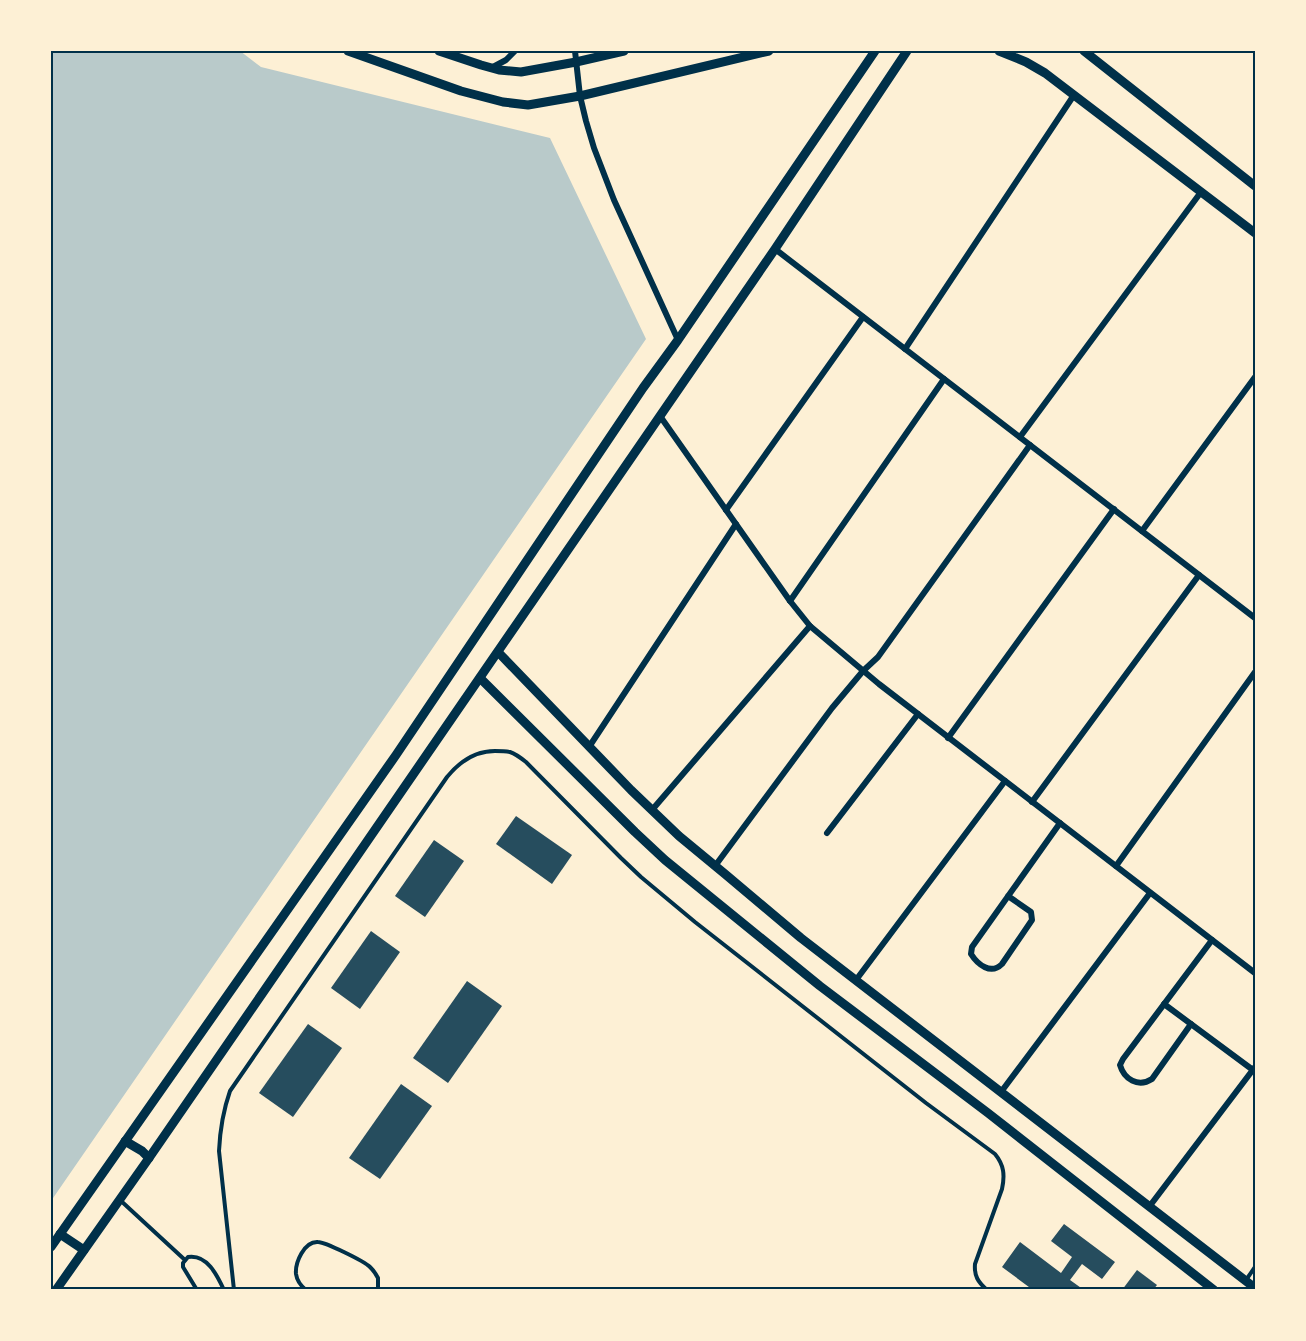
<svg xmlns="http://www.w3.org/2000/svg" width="1306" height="1341" viewBox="0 0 1306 1341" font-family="Signika,sans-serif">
  <rect width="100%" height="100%" fill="#fdf0d5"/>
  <!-- green -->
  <polygon fill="#b9caca" points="51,51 240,51 261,67 550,138 646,339 51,1201"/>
  <!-- building -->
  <g fill="#264d5e">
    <polygon points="516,816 572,855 552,884 496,844"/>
    <polygon points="434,840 464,861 425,917 395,896"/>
    <polygon points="371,931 400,952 360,1009 331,988"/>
    <polygon points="467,981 502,1006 448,1083 413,1058"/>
    <polygon points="308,1024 342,1048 293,1117 259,1093"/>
    <polygon points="401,1084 432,1106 380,1179 349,1158"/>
    <polygon points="1064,1224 1115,1262 1102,1279 1082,1264 1070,1280 1084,1290 1033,1290 1002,1267 1020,1242 1061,1273 1072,1257 1051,1241"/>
    <polygon points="1137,1270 1157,1285 1153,1290 1122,1290"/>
  </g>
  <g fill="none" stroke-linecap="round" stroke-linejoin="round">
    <!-- service -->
    <g stroke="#003049" stroke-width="4">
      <polyline points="120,1200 185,1260"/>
      <polyline points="1246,1280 1255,1267"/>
      <path d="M 197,1290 L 183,1267 L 183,1263 L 188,1257 C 207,1254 217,1275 224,1290"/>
      <path d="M 234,1290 L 219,1151 C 220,1130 223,1111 230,1091 L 447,777 C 460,761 475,751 495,751 C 500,751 505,751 510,752 C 516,754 521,758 526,762 L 621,858 L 641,877 L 695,922 L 926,1103 L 995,1154 C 1004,1165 1005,1175 1002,1189 L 975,1264 C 974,1276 978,1282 987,1290"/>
      <path d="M 306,1290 C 301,1286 297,1281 296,1274 C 295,1263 304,1241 318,1242 C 325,1242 364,1261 370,1267 C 373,1270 376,1274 378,1278 L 378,1290"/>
    </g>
    <!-- minor -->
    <g stroke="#003049" stroke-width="6">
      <polyline points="575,51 580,96 586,121 594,148 614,200 678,340"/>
      <polyline points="491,68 506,60 515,51"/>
      <polyline points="775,249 1255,618"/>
      <polyline points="905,349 1074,95"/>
      <polyline points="660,416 790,601 810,626 879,684 1255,973"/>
      <polyline points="1020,437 1201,192"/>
      <polyline points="726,510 863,317"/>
      <polyline points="1142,531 1255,377"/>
      <polyline points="790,601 944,379"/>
      <polyline points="948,738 1114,509"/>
      <polyline points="589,747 736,524"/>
      <polyline points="1032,802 1199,575"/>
      <polyline points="652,810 810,626"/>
      <polyline points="827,833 918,714"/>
      <polyline points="715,866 832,708 863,671 878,657 1030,445"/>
      <polyline points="1116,866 1255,672"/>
      <path d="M 1008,896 L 1031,912 L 1032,920 L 1002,964 C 991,975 978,965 971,954 L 972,947 L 1060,823"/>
      <polyline points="856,980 1005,781"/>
      <polyline points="1164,1004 1253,1070"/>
      <path d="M 1191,1024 L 1152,1079 C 1138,1088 1124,1079 1120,1065 L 1123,1059 L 1212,940"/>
      <polyline points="1001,1092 1150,893"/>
      <polyline points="1149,1207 1255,1067"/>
    </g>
    <!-- tertiary -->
    <g stroke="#003049" stroke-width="9">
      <polyline points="348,51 461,91 503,102 528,105 580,96 769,51"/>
      <polyline points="439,51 481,65 499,70 521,72 576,62 624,51"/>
      <polyline points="999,51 1026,62 1045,73 1255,233"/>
      <polyline points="1084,51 1255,186"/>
      <polyline points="498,652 631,790 679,836 725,874 801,938 1255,1288"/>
      <polyline points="480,678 635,832 665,860 820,986 988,1113 1214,1290"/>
      <polyline points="125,1141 142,1151 149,1158"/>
      <polyline points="60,1234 84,1250"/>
      <polyline points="51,1247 396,755 643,388 678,340 875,51"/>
      <polyline points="56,1290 149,1158 775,249 907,51"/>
    </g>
  </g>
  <!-- border -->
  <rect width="1306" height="1341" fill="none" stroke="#fdf0d5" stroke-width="105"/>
  <rect x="52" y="52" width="1202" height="1236" fill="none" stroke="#003049" stroke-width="2"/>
</svg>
